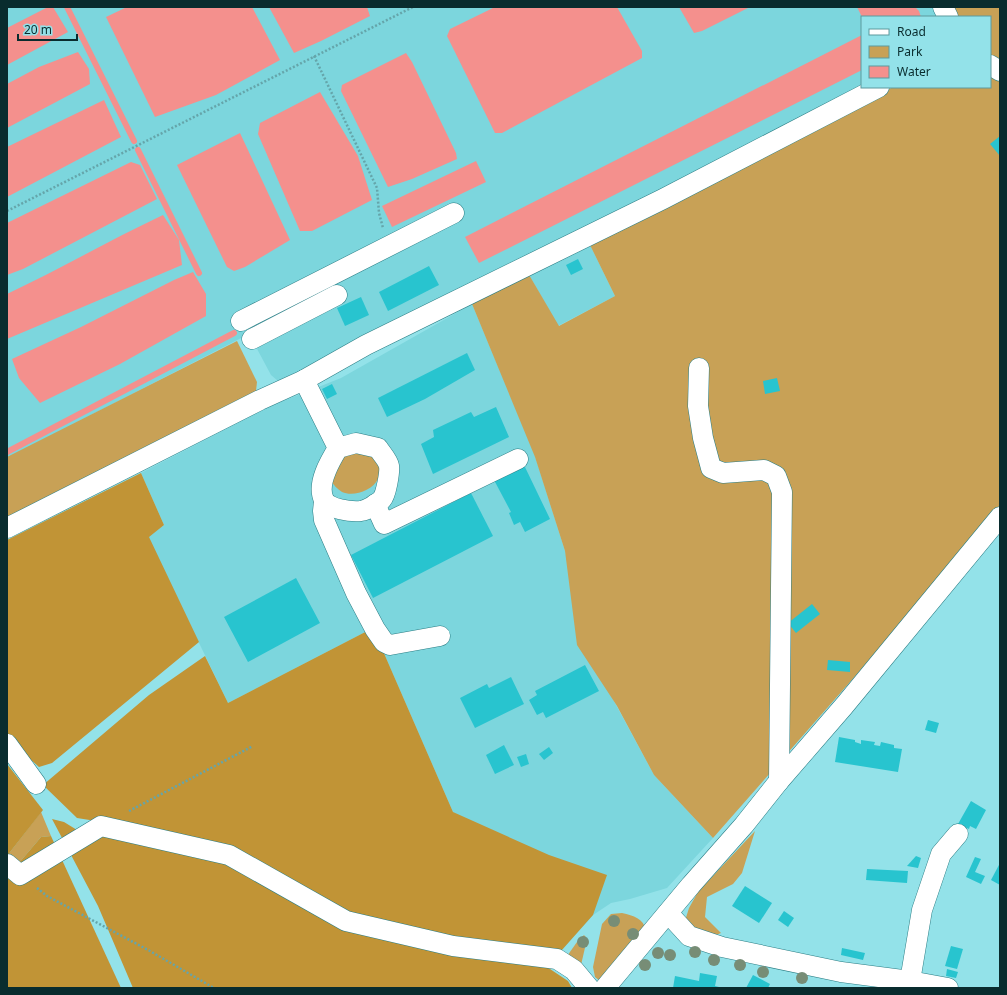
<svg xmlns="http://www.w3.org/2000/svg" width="1007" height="995" viewBox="0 0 1007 995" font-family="'Noto Sans',sans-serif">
  <rect width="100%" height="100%" fill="#93e2e9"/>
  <!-- built -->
  <g fill="#7cd6dd">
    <polygon points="7,7 939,7 936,17 862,17 862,87 465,288 278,381 271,375 249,334 7,458"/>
    <polygon points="590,245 615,296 558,326 528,273"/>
    <polygon points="472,304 534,453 565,551 590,657 654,775 713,838 667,888 630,899 611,903 593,915 561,951 453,812 373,628 228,703 148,537 164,525 141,473 273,405 341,378"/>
  </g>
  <!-- green -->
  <g fill="#c8a156">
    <polygon points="953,7 1000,7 1000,67 990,61 990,17 955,17"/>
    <polygon points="990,70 1000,77 1000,505 857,674 713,838 654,775 617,706 577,645 565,551 535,457 472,304 528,273 559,326 615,296 590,245 893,87 990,87"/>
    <polygon points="237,341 257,382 256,391 7,523 7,457"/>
    <path d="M 368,450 L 380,467 C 380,470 380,476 378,479 C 372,491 353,497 342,492 C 337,489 334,485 331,481 L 345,453 Z"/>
    <polygon points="41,812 51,836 41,837 7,877 7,856"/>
    <polygon points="755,831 742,873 733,884 707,897 705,917 721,933 711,937 684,924 689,908 698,892"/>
    <path d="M 622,913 C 634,916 643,918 646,930 L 600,981 L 595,977 L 593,967 L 602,924 L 611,914 Z"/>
    <polygon points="584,935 587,939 581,965 565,959 577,942"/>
  </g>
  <!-- forest -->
  <g fill="#c19436">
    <polygon points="141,473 164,525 149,537 199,642 52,763 39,767 7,738 7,540"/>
    <polygon points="373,628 453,812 549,855 607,875 593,915 561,951 472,943 344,916 159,831 77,818 43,785 149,695 205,656 228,703"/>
    <polygon points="7,764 43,810 7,856"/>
    <polygon points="52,819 64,822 77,830 227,860 346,927 544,965 568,981 572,988 133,988 98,906"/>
    <polygon points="51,836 121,988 7,988 7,877 41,837"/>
  </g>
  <!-- water -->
  <g fill="#f4908d">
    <polygon points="48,7 53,7 68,32 7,65 7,28"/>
    <polygon points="127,7 252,7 280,60 216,95 155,117 106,17"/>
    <polygon points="269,7 367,7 370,16 321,41 294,53"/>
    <polygon points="495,7 617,7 642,51 642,58 502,133 495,133 447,36 450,29"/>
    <polygon points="679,7 750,7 702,31 694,33"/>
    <polygon points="857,7 915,7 919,11 921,17 862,17"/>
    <polygon points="862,35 862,70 479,263 465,237"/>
    <polygon points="78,52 89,69 90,84 7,128 7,84 39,67"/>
    <polygon points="406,53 412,62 456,153 457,159 412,179 388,187 341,91 342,85"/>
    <polygon points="320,92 358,156 372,200 312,231 300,231 258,134 260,123"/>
    <polygon points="104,100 121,137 7,197 7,147"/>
    <polygon points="240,133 290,240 245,267 234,271 227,267 177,165"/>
    <polygon points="476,161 486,182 392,227 382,206"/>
    <polygon points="131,162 140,165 157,199 23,269 7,275 7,223"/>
    <path d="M 163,215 L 179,240 L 182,265 L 7,339 L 7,294 C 60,269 110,240 163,215 Z"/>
    <polygon points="193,272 206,294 206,316 120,364 40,403 19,378 12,359 81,327 174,280"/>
  </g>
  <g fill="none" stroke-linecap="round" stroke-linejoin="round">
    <!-- stream -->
    <g stroke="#f4908d" stroke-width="6">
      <polyline points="67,7 134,141"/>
      <polyline points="138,150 199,273"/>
      <polyline points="7,452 234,333"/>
    </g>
  </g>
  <!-- building -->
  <g fill="#28c4cf">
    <polygon points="1000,136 1000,156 990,144"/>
    <polygon points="578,259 583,269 571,275 566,265"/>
    <polygon points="429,266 439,285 388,311 379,292"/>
    <polygon points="361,297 369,315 345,326 337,308"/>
    <polygon points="467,353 475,370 425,399 387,417 378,398"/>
    <polygon points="777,378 780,391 765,394 763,381"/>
    <polygon points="332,384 337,394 327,399 322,389"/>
    <polygon points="496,407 509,437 433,474 421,444 434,437 433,430 471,412 474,417"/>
    <polygon points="524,465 550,519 525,532 520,522 514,525 509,513 511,512 494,480"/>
    <polygon points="471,493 493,536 373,598 351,555"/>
    <polygon points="296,578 320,623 248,662 224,617"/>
    <polygon points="812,604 820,614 796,633 788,623"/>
    <polygon points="828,660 850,662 850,672 827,670"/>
    <polygon points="585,665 599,691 546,718 543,712 537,715 529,700 537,695 535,691"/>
    <polygon points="511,677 524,704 475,728 460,698 487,684 489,688"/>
    <polygon points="928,720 939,723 936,733 925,730"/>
    <polygon points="839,737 855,740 855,742 861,744 861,740 875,742 874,745 880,746 881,742 894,745 894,748 902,749 898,772 835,762"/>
    <polygon points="504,745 514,765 495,774 486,755"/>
    <polygon points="549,747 553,753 544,760 539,754"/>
    <polygon points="526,754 529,764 521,767 517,757"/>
    <polygon points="971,801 986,810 976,829 970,826 969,829 958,824"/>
    <polygon points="916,856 921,858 918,868 907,866"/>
    <polygon points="975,857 981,859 975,872 985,876 981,884 966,877"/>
    <polygon points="1000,863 1000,885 991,880"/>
    <polygon points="867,869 908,871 907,883 866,880"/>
    <polygon points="745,886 772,903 759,923 732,906"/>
    <polygon points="784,911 794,918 788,927 778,920"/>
    <polygon points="951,946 963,949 957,969 945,966"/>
    <polygon points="842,948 865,953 863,960 841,955"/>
    <polygon points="947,969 958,972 956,978 946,976"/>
    <polygon points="700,973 717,976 715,986 723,988 673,988 675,976 699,981"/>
    <polygon points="753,975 770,984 768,988 746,988"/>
  </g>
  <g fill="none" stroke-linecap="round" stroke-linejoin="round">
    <defs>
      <g id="minor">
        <polyline points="943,7 948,17"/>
        <polyline points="990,65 1000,71"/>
        <polyline points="241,321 454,213"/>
        <polyline points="252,339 337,295"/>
        <polyline points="699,368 698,406 703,438 711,468 723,473 764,470 776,476 782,492 779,781"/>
        <path d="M 304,380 L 338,448 L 356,443 L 378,448 C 381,453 388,460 389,466 C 390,472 386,495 382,499 C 378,504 367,510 361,511 C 351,512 328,509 324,500 C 316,484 330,461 338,448"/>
        <polyline points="324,501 323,511 324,520 356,593 375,629 384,642 390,645 440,636"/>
        <polyline points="375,504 384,524 518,459"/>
        <polyline points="7,528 260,400 304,380 366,345 663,199 879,87"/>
        <polyline points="7,744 36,784"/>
        <polyline points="7,864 20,875 101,826 229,855 346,921 453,946 557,959 574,970 589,988"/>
        <polyline points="668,913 689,936 722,947 841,972 910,981 948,988"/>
        <polyline points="910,981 922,910 941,854 958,834"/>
        <polyline points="605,988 691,885 744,825 779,781 844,706 1000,517"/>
      </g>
    </defs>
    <!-- minor casing -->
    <use href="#minor" stroke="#2a7d84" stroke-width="21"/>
    <!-- path -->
    <g stroke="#65a5aa" stroke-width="2.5" stroke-dasharray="2 2" stroke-linecap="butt">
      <polyline points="314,56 377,188 379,213 383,228"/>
      <polyline points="7,211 413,7"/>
      <polyline points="129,811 253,746"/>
      <polyline points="37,888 47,896 150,951 214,988"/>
    </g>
    <!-- minor -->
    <use href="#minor" stroke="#fff" stroke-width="20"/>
  </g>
  <!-- trees -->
  <g fill="#778d76">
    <circle cx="614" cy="921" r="6"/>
    <circle cx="633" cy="934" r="6"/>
    <circle cx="583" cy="942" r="6"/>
    <circle cx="695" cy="952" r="6"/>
    <circle cx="658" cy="953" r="6"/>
    <circle cx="670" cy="955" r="6"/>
    <circle cx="714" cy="960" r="6"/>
    <circle cx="645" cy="965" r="6"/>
    <circle cx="740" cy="965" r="6"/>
    <circle cx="763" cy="972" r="6"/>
    <circle cx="802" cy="978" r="6"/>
  </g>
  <!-- border -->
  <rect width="1007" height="995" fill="none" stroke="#092c2e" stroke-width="16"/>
  <!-- legend -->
  <rect x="861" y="16" width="130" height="72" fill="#93e2e9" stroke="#5c999e"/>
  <rect x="869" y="29" width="20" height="6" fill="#ffffff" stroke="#5c999e"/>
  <text x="897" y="36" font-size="12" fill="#092c2e">Road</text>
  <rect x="869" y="46" width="20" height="12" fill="#c8a156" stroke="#5c999e"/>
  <text x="897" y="56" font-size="12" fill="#092c2e">Park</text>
  <rect x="869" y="66" width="20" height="12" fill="#f4908d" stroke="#5c999e"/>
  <text x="897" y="76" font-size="12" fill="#092c2e">Water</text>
  <!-- scale -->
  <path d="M18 34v6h59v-6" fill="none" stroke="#092c2e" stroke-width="2"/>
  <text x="24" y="34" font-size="12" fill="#092c2e" stroke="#93e2e9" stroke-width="3" paint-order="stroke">20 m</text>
</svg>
